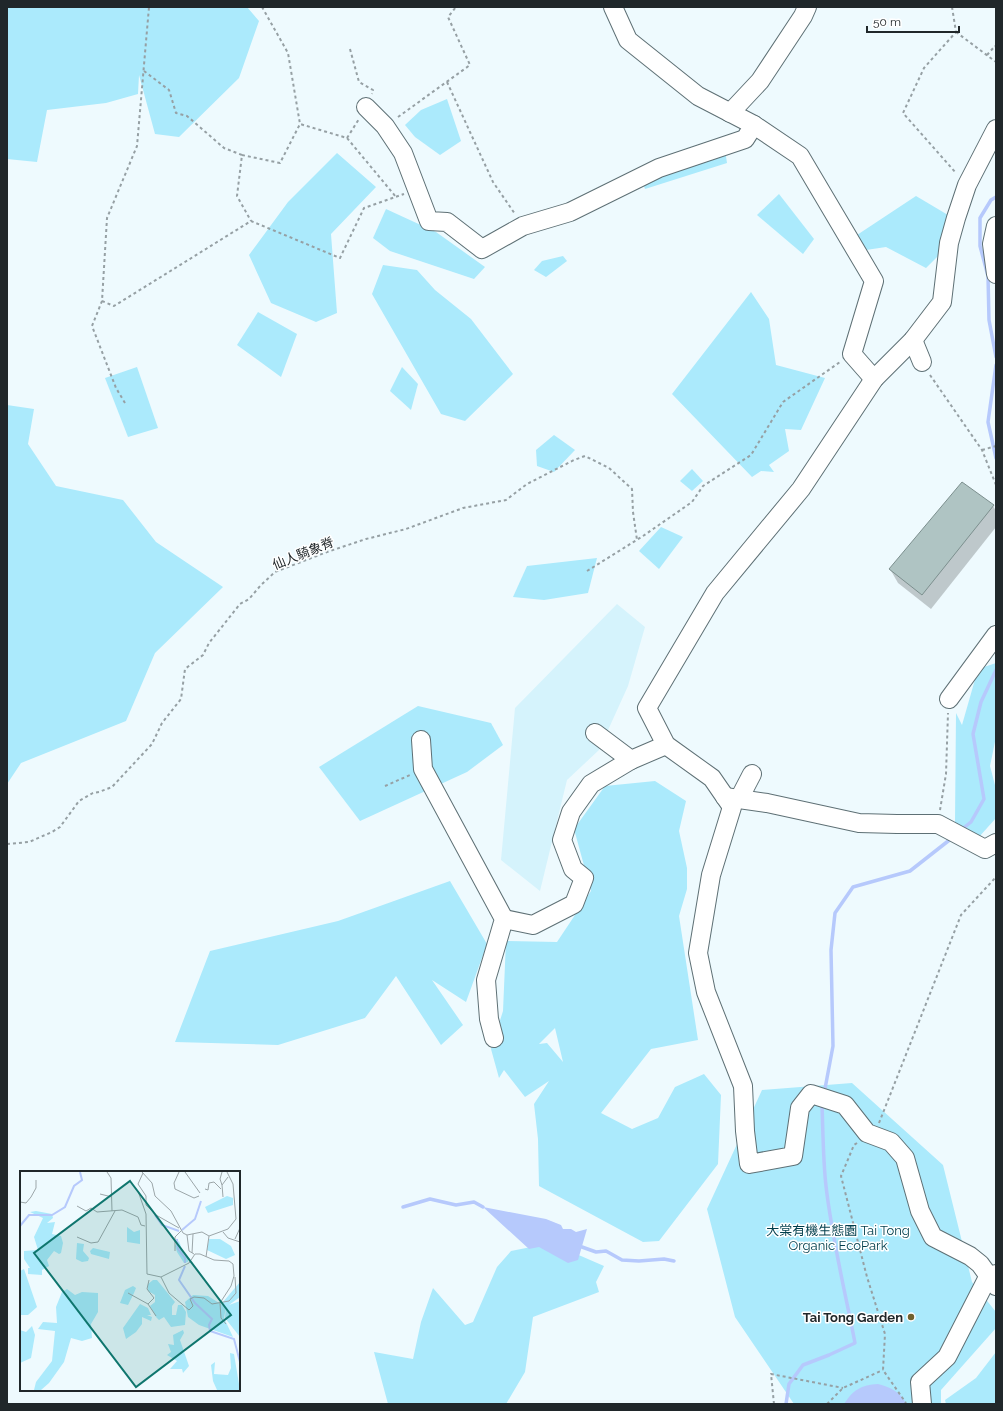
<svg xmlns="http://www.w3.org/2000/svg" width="1003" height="1411" viewBox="0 0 1003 1411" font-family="Raleway,'Noto Sans TC',sans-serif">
  <rect width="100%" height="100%" fill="#eefafe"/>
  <!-- built -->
  <polygon fill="#d5f3fc" points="617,604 645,627 628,686 599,750 567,780 540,891 501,860 515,708"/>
  <!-- green -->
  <g fill="#abeafc" fill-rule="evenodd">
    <polygon points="7,7 247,7 259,21 239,78 179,137 155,134 139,75 138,94 106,103 47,110 37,162 7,159"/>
    <polygon points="447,99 461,141 440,155 415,137 405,125 421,110"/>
    <polygon points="725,150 727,163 645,189 642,180"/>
    <polygon points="337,153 376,187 331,234 337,313 316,322 271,303 249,255 288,202"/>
    <polygon points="779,194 814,239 803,254 757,215"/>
    <polygon points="916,196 948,215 939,255 926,268 886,247 866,250 857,235"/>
    <polygon points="386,209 436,232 485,267 474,279 390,251 373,238"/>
    <polygon points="563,256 567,261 546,277 534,270 542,261"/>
    <polygon points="383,265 417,270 435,290 471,319 513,374 465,421 441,414 372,294"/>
    <polygon points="751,292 769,319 776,365 825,378 801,430 785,429 789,451 769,465 774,472 761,471 752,477 672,394"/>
    <polygon points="258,312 297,334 281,377 237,345"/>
    <polygon points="137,367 158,428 128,437 105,378"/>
    <polygon points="402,367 418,384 411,410 390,391"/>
    <polygon points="7,405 34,409 28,444 56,486 123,500 156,542 223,587 155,653 126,721 21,763 7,784"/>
    <polygon points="554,435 575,450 554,472 537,466 536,450"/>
    <polygon points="692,469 703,481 692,491 680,481"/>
    <polygon points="661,527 683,537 659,569 639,551"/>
    <polygon points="597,558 588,593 544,600 513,597 527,566"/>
    <polygon points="996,663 996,737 990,766 996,789 996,818 979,837 955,823 956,713 962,725 978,669"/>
    <polygon points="418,706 491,723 503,745 467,772 360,821 319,767"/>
    <path d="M 655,781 L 686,801 L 679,831 L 687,868 L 687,889 L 679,916 L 698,1040 L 651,1049 L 601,1113 L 632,1129 L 658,1118 L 675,1087 L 704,1074 L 721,1095 L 718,1164 L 659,1241 L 643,1242 L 539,1186 L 538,1139 L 534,1104 L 549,1081 L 525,1097 L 504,1070 L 499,1078 L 491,1049 L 503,1011 L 506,941 L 557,942 L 591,891 L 574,829 L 605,786 ZM 555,1028 L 563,1062 L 547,1043 L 539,1044 Z"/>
    <polygon points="450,881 487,944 466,1002 432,980 463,1025 441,1045 396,976 365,1018 278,1045 175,1042 210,951 338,921"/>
    <polygon points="852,1083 943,1165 972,1282 996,1312 996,1328 941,1390 941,1404 794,1404 735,1317 707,1209 762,1090"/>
    <polygon points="551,1243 604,1266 596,1282 599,1292 533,1317 525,1372 506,1404 388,1404 374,1352 413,1359 421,1322 433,1288 465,1325 473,1322 497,1267 511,1251"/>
    <polygon points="996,1352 996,1404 946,1404 945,1400 976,1378"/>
  </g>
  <!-- water -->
  <g fill="#b6c9fc">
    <polygon points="483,1207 546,1219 561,1225 563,1229 571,1229 576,1232 587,1229 578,1260 568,1263 539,1247 529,1249"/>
    <path d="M 878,1384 C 890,1387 901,1392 906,1404 L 844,1404 C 853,1390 861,1385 878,1384 Z"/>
  </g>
  <!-- shadow -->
  <polygon fill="#0003" points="993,506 996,511 996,527 931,609 898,583 890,569"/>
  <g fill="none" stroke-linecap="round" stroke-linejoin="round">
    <!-- stream -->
    <g stroke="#b6c9fc" stroke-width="3.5">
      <polyline points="996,197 991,200 980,218 980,246 988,276 989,320 996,357"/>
      <polyline points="996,365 988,422 996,458"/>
      <polyline points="961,830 971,822 984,799 973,734 981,702 996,670"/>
      <polyline points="824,1094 833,1046 831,950 835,913 853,887 910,871 952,838"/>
      <polyline points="403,1207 430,1199 456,1205 474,1202 483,1207"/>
      <polyline points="582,1247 596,1252 606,1251 622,1260 639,1261 664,1259 674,1261"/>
      <path d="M 786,1404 L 789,1384 L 803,1365 L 829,1355 L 855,1343 C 845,1291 832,1239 826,1186 C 823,1159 823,1131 822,1104"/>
    </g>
  </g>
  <!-- building -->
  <polygon fill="#afc4c3" stroke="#7c8f8e" points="962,482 994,505 922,595 889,569"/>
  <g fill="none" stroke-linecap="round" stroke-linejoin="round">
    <defs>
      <g id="minor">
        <polyline points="613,7 628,40 698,96 754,125 800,156 874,281 852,354 874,379"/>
        <polyline points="366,107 385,126 403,153 429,221 447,222 482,249 523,226 570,212 659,168 745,139 754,125"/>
        <polyline points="730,113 760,81 803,16 807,7"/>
        <polyline points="996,129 967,185 956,218 949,243 942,302 913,340 874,379 801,489 715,593 647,708 666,745 712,778 732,807 711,875 698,953 706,992 743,1086 745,1131 749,1164 793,1156 800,1108 811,1094 845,1105 867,1133 891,1142 905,1158 920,1211 933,1237 970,1256 980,1264 996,1286"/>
        <polyline points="996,226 992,244 996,274"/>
        <polyline points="913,340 922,362"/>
        <polyline points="949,699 996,635"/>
        <polyline points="595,733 631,760 666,745"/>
        <polyline points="421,740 423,769 504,919 486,980 489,1019 494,1038"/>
        <polyline points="725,797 767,803 859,823 897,824 938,824 985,849 996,843"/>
        <polyline points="739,799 752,774"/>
        <polyline points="504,919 533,925 574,904 584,878 573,869 562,840 571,812 591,784 631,760"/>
        <polyline points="922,1404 920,1382 947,1357 988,1277 996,1274"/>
      </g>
    </defs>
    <!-- minor casing -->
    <use href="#minor" stroke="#5e7075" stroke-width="20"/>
    <!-- path -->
    <g stroke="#96a0a4" stroke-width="2" stroke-dasharray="3 3" stroke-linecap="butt">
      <polyline points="262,7 288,53 300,124 347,138 396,197"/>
      <polyline points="952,7 956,32 924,68 903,113 956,173"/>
      <polyline points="956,32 996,62"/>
      <polyline points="350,49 359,82 373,90 372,94"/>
      <polyline points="987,55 995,46 996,47"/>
      <polyline points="144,71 169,90 176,113 187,116 224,148 242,155 237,196 251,221"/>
      <polyline points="447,82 493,182 515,214"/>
      <polyline points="398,117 470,65 448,17 456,7"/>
      <polyline points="347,138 359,119"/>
      <polyline points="242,155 280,163 300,124"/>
      <polyline points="102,301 114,306 251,221 340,258 364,208 404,194"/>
      <polyline points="930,375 982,450 996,485"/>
      <polyline points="125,403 116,388 92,326 102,301 107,218 137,146 149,7"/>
      <polyline points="982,450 996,446"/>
      <polyline points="587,571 643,536 692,502 703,486 751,455 783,402 840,362"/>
      <polyline points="385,786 410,775"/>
      <polyline points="940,810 946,774 948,713"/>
      <polyline points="7,844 29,842 52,832 60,827 79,801 93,793 99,792 112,787 152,744 162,723 181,699 185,669 203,655 209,643 240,604 249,599 261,585 275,572 327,552 366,539 406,529 463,508 506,500 527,484 574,460 585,456 609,468 632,489 633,512 637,540"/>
      <polyline points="879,1123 961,915 996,877"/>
      <polyline points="857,1143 854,1145 841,1176 867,1277 885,1334 883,1370 906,1403"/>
      <polyline points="774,1404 771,1374 843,1388"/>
      <polyline points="827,1404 843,1388 883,1370"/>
    </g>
    <!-- minor -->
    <use href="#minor" stroke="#fff" stroke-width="18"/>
  </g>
  <!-- markers -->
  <circle fill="#70612e" stroke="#fff" stroke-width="1.5" cx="911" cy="1317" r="4"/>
  <g text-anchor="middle" stroke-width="3" stroke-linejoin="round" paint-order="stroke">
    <!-- street labels -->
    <g font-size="13" fill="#20272a" stroke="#fff">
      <text transform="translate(303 553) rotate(-22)" y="5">仙人騎象脊</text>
    </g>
    <!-- park labels -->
    <g font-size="13" fill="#003e4c" stroke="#fff">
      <text x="838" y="1235">大棠有機生態園 Tai Tong<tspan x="838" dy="15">Organic EcoPark</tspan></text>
    </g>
    <!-- poi labels -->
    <g font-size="13" font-weight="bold" fill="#20272a" stroke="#fff" text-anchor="end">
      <text x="903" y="1322">Tai Tong Garden</text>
    </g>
  </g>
  <!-- overview -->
  <g transform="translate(20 1171)">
    <rect width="220" height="220" fill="#eefafe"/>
    <path d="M 207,25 L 213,27 L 213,34 L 188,42 L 185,36 ZM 16,40 L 32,43 L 33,47 L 27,52 L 35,51 L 32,63 L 41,65 L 43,72 L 41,82 L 39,83 L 34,80 L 27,89 L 29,95 L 22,99 L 22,104 L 8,103 L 8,97 L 10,97 L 4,88 L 4,80 L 18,79 L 14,66 L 23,47 L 10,41 ZM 107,56 L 114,61 L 120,59 L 120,73 L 107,71 ZM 189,68 L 200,68 L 211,75 L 215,84 L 206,88 L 187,79 ZM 159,70 L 164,84 L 168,87 L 168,91 L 164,92 L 157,81 L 155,75 ZM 57,72 L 64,73 L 63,80 L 69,87 L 68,90 L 62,91 L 56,88 ZM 73,77 L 90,81 L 89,88 L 71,83 L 70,80 ZM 4,98 L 17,136 L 8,144 L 0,144 L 0,100 ZM 133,109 L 137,109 L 155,131 L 152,135 L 152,144 L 156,144 L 158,134 L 162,134 L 166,141 L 165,154 L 151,156 L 144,146 L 139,149 L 136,146 L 130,135 L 135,131 L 135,124 L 128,120 L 128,113 ZM 220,111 L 220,126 L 209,134 L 220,130 L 220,166 L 205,147 L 206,136 L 204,147 L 213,166 L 179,154 L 168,146 L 165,131 L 173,124 L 188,125 L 204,135 L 203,131 ZM 113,115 L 116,117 L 114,122 L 108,134 L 100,132 L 105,119 ZM 47,118 L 55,124 L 62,121 L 78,122 L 78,141 L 71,153 L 72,167 L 62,170 L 51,167 L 44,191 L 29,212 L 21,219 L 14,219 L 16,211 L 32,190 L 35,160 L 18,158 L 23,151 L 37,152 L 36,136 L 42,121 ZM 120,133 L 128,137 L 131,144 L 127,144 L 132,146 L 131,150 L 122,146 L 122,153 L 116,161 L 106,168 L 103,157 ZM 12,155 L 15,164 L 11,187 L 0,192 L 0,159 L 6,161 ZM 163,159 L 164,162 L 160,169 L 169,195 L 163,202 L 162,198 L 150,198 L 157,190 L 147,184 L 151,181 L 148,173 L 154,174 L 153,164 ZM 210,182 L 214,183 L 220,219 L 197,219 L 193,210 L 191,194 L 195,191 L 194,203 L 208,204 L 211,197 Z" fill="#abeafc"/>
    <path fill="none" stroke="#b6c9fc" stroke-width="2" d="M 135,44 L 142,54 L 159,60M 0,55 L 9,44 L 32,44 L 45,36 L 54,15 L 62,9 L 60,1M 162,59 L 175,48 L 181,30M 157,68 L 158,78 L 165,87 L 165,92M 165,95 L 159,109 L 175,132 L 192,148 L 189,154 L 190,160 L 214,168 L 220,191"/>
    <path fill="none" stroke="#9ca6a9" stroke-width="1" d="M 87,1 L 91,7 L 92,40M 122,1 L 132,12 L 135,25 L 151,40 L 163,62 L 167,64 L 182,61 L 189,65M 159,1 L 154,12 L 155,18 L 174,27 L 179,25M 165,1 L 180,22M 202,1 L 200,8 L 202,14M 123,2 L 118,13 L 126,25 L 126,34 L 136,44 L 159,57M 185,18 L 188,19 L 189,12 L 194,11 L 201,18M 118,20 L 126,43 L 127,103 L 141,106 L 169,92 L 175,83 L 180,83 L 194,89 L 209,90 L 213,93 L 214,105 L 211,115 L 200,132 L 201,147 L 206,153M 80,23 L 92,26M 203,26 L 202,14 L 208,6M 0,31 L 6,32 L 11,26 L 16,17 L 16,9M 57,35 L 66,40 L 71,37M 71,37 L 77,41 L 102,39 L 118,46 L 121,54 L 125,55M 203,61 L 208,67 L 220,71M 167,64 L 169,80 L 174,83M 57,66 L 71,72 L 78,71 L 95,40M 215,68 L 220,57M 155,80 L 155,66 L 161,60M 172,82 L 173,63M 186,86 L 189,65 L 208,58 L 216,48 L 213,13 L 207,1M 141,106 L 149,122 L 169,139 L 173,135 L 170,128 L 174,126 L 184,127 L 192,133 L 209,130 L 216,122 L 215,106M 108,122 L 128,133 L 136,145M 128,133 L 134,127 L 127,118 L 129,109"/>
    <path fill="#0f766e" fill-opacity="0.15" stroke="#0f766e" stroke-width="2" d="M 110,10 L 211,144 L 116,216 L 14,82 Z"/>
    <rect width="220" height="220" fill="none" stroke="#20272a" stroke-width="2"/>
  </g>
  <!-- border -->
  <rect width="1003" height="1411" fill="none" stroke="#20272a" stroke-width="16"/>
  <!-- scale -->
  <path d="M867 26v6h92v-6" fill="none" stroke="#20272a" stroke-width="2"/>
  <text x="873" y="26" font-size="12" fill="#20272a" stroke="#ffffff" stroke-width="3" paint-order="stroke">50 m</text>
</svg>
